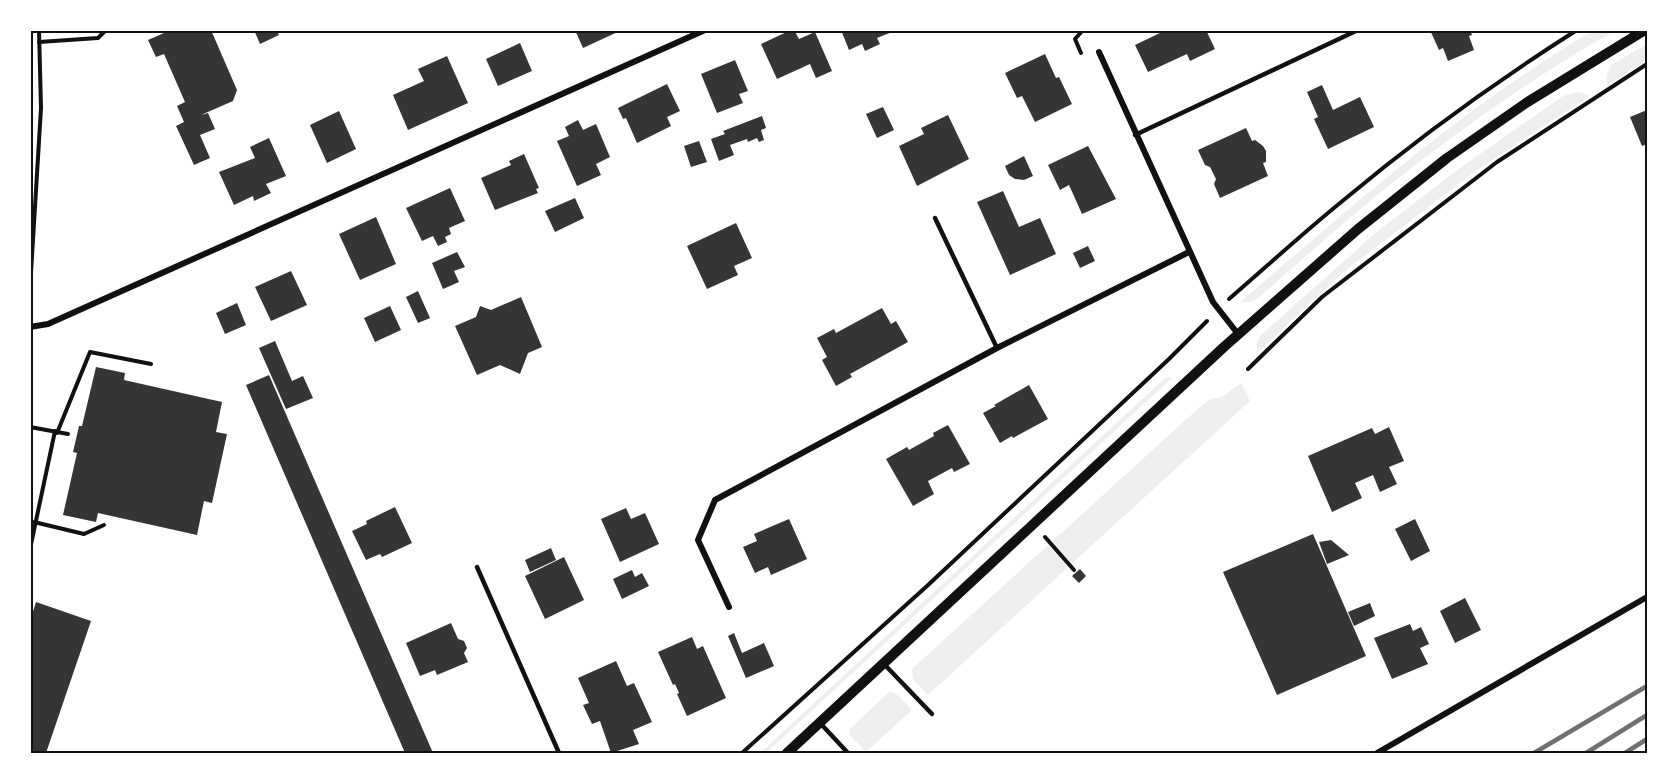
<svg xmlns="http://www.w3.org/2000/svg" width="1677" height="783" viewBox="0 0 1677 783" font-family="Montserrat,sans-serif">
  <rect width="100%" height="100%" fill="#fff"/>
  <!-- green -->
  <g fill="#eee">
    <path d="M 1594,30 L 1616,30 C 1535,76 1459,130 1386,188 C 1342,223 1300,262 1258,298 L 1249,302 L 1240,302 C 1353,205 1465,106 1594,30 Z"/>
    <polygon points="1647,44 1647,60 1607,85 1607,75 1611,65"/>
    <polygon points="1579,92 1590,96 1477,170 1345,271 1257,353 1257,342 1261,335 1379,230 1460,168 1563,96"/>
    <polygon points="1166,377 1172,378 766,753 760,753"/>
    <polygon points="1241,383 1250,401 928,695 913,679 912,669 1202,405 1211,399 1222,397"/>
    <polygon points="890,691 899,696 912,710 866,752 849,734 850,729"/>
  </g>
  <!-- building -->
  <g fill="#353535">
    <polygon points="171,30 211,30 237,90 233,101 201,115 208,113 215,129 200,135 210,158 194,165 176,126 184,122 177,106 185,102 164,54 156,57 148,40"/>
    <polygon points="254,30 276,30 279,35 260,44"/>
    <polygon points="575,30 622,30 583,48"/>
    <polygon points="791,30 794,30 799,39 815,32 832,71 816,78 810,64 777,79 761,44"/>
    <polygon points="841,30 891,30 892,32 877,38 880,44 865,51 862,44 849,50"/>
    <polygon points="1159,30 1206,30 1215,49 1190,61 1187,54 1148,72 1135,45 1160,33"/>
    <polygon points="1430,30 1470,30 1472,35 1469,36 1474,50 1448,61 1443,48 1439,50"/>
    <polygon points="520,43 532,71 498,86 486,59"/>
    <polygon points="1045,54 1056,78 1059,77 1072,104 1035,122 1022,96 1017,98 1005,73"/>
    <polygon points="447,56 468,103 408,130 393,95 424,81 418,69"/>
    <polygon points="735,60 748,91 739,94 743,103 717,113 701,74"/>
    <polygon points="667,84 680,111 667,117 671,126 637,143 626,118 623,119 618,108"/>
    <polygon points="1322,85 1333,110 1360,97 1374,127 1328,149 1314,119 1318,117 1307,92"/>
    <polygon points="883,107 894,130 877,138 866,114"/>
    <polygon points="1647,110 1647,144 1642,146 1630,117"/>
    <polygon points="339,111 356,149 327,163 310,125"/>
    <polygon points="948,115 969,159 917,186 899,146 924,134 921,128"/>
    <polygon points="762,116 766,128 761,130 764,140 759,142 757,138 748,142 747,139 730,145 734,155 719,161 711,139 725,134 723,131"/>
    <polygon points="578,120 583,130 596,124 610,157 596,164 601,175 577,186 557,141 569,136 565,127"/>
    <polygon points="1246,128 1252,141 1255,140 1263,146 1266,151 1266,162 1263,163 1268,176 1220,198 1214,184 1216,179 1210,167 1205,165 1198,150"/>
    <polygon points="269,138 286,176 266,184 271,193 254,201 253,196 234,205 219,172 255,158 250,147"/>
    <polygon points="699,141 707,162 691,167 684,146"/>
    <polygon points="1088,146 1116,199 1082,214 1069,185 1060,190 1048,165"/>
    <polygon points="524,154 539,188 536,189 538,193 495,210 481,178 511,165 509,161"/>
    <polygon points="1024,156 1033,176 1024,180 1015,179 1009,175 1005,166"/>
    <polygon points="450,188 465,221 449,228 451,234 445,237 447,242 438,246 433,236 422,241 406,208"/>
    <polygon points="1003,191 1019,227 1040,218 1056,254 1010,275 977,202"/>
    <polygon points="575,198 584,218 555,232 545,211"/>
    <polygon points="376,217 396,264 360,280 339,234"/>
    <polygon points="736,223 752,258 734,266 738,275 707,289 687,246"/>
    <polygon points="1088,246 1095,261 1080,268 1073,253"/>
    <polygon points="457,252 465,267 454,271 459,282 443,289 432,263"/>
    <polygon points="291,271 307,305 271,321 255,287"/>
    <polygon points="418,291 430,318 418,323 406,297"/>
    <polygon points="521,297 542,347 528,353 520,374 500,365 477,375 455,326 476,317 480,306 491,310"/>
    <polygon points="237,303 246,325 225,334 216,313"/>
    <polygon points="390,306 401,330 375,342 364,318"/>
    <polygon points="882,308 891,324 896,321 908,342 850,374 852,377 836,386 822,360 827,357 817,338 834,329 836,333"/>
    <polygon points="275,341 292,381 303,376 313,398 286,409 259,348"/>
    <polygon points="96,367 125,373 124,380 222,402 216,432 227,434 212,503 204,501 197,535 98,513 96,522 63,515 77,453 73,452 79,426 82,426"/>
    <polygon points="269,375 433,753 405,753 246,385"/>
    <polygon points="1029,385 1048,419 1013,438 1012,436 1000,443 983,413 996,406 994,405"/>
    <polygon points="948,425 970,464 954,472 952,468 928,481 934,494 913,506 886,459 907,447 909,450 934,436 933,433"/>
    <polygon points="1389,427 1404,461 1389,467 1397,484 1380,492 1373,475 1355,483 1362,498 1332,512 1308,456 1372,428 1375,434"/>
    <polygon points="395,507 412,543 382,557 380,554 366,560 352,531 367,524 366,521"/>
    <polygon points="626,508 631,519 645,513 659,544 620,562 601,519"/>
    <polygon points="789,519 807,559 771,575 768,567 755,573 743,547 757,541 754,534"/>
    <polygon points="1415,519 1430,551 1411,561 1395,529"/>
    <polygon points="1313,534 1366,656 1277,695 1223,572"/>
    <polygon points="1331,540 1349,555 1327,564 1319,542"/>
    <polygon points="551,548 556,560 530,572 525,560"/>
    <polygon points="564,557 584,600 545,619 525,576"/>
    <polygon points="1080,569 1086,576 1079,583 1072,576"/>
    <polygon points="632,570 635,577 642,573 649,586 622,599 613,579"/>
    <polygon points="1465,598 1481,630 1455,643 1440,611"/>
    <polygon points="36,602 91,621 46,753 30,753 30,621"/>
    <polygon points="1370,603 1375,616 1354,626 1348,612"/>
    <polygon points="451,623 458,639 464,641 467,648 464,653 468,662 437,675 435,670 420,676 406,643"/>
    <polygon points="1410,624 1413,631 1421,627 1429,644 1420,648 1428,664 1392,679 1374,638"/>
    <polygon points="734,633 742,653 764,643 774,666 746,678 728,636"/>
    <polygon points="692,637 697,649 703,646 726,698 687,716 677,694 679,693 675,684 673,685 658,652"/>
    <polygon points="616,661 627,686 634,683 652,722 633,730 639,744 611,753 600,721 592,724 583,705 589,703 578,678"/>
  </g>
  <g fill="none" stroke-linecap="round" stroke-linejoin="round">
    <!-- path -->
    <g stroke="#111" stroke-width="4">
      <polyline points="39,42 98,38 106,30"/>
      <polyline points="1081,53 1075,39 1083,30"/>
      <polyline points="30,289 41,108 39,30"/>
      <path d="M 1229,299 C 1266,267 1302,234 1340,203 C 1415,140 1495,82 1577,30"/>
      <polyline points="1248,369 1322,297 1497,162 1647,64"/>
      <polyline points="30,427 68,434"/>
      <polyline points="57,433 90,352 151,364"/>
      <polyline points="34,522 84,534 104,525"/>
      <polyline points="1045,537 1074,570"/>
      <polyline points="30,549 55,431"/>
      <polyline points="742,753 927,586 1169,359 1207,321"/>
    </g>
    <!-- service -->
    <g stroke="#111" stroke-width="4.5">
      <polyline points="1135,135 1358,30"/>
      <polyline points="935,218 997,348"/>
      <polyline points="477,567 559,753"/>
      <polyline points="883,663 932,714"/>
      <polyline points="821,724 848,753"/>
    </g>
    <!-- minor -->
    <g stroke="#111" stroke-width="6">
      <polyline points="1099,52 1213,302 1238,334"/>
      <polyline points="30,327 48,324 705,30"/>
      <polyline points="729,607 698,540 715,500 997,348 1189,252"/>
      <polyline points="1377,753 1647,597"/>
    </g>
    <!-- tertiary -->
    <polyline stroke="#111" stroke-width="10" points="787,753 1225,346 1358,229 1447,158 1526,103 1645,30"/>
    <!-- rail -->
    <g stroke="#707070" stroke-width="4.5">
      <polyline points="1534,753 1647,686"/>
      <polyline points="1586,753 1647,715"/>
      <polyline points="1625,753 1647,739"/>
    </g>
  </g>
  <!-- border -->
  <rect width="1677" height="783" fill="none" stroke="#ffffff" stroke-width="63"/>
  <rect x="32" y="32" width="1614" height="720" fill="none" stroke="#111" stroke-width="2"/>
</svg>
